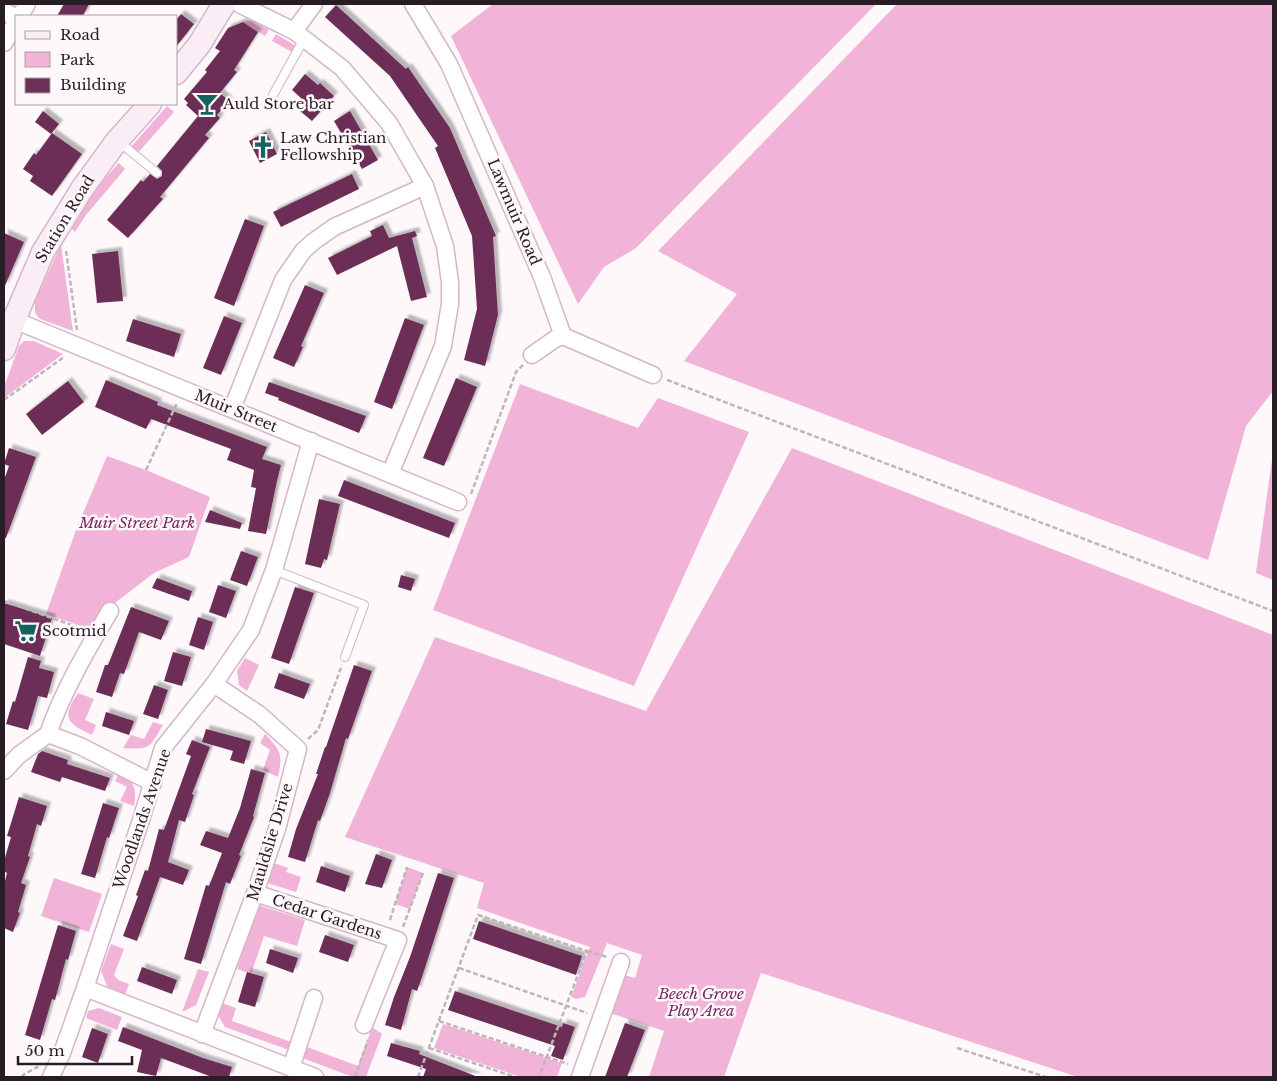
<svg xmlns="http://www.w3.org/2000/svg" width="1277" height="1081" viewBox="0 0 1277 1081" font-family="'Libre Baskerville',serif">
  <defs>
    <filter id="shadow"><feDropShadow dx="4" dy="-4" stdDeviation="1" flood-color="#0004"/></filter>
  </defs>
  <rect width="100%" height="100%" fill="#fef8fb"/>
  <!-- green -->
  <g fill="#f1b4d8">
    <polygon points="493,4 876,4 636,248 604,267 578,304 451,36"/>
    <polygon points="897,4 1273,4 1273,391 1246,426 1208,560 684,361 737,294 658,251"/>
    <polygon points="253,20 269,30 265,36 243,22"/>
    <polygon points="276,34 296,46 292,52 272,41"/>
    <polygon points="167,106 174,112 137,154 130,148"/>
    <polygon points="119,163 125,169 86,215 75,232 71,228 93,191"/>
    <polygon points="61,245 73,331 40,319 35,313 35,301"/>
    <polygon points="24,341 34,341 63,354 4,398 4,387 19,346"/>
    <polygon points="520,384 638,428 658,398 749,432 634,686 433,610"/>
    <polygon points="792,448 1273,635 1273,1077 1078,1077 761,973 724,1077 649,1077 664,1031 610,1013 624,975 635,978 642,955 607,943 585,997 576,999 571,997 590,947 477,908 484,883 345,837 435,637 646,711"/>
    <polygon points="1273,453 1273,580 1256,573"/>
    <polygon points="107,456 146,470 210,497 189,557 154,573 107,609 92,630 46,614 76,530"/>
    <polygon points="245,658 259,665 247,691 239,685 237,671"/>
    <path d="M 78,693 L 94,699 L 85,720 L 96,725 L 92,735 C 67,723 61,718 78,693 Z"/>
    <path d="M 153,722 L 163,725 C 149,748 151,750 123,748 L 131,735 L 144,739 Z"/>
    <path d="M 265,734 C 281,751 283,754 278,777 L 263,770 L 270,750 L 260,743 Z"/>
    <path d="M 120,770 C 133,781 138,789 134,806 L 120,801 L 127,787 L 115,781 Z"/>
    <polygon points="274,863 288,868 286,872 301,877 296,892 267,883"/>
    <polygon points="407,867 423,873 410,909 395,904"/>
    <polygon points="54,878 102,894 89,932 41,916"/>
    <polygon points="258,905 305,920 297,946 264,936 251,974 237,969"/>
    <polygon points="111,944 124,949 114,975 118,980 129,984 125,995 108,988 101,971"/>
    <polygon points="198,969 209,972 196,1005 182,1012"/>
    <polygon points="222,1003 236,1008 232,1021 291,1042 289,1050 225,1027 218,1015"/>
    <polygon points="99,1008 122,1017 117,1030 86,1018 88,1011"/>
    <polygon points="443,1024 562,1063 557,1077 521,1077 434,1048"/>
    <polygon points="372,1027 382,1034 366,1077 353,1077 302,1058 307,1047 358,1066"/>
  </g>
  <!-- building -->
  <g fill="#6c2f57" filter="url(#shadow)">
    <polygon points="64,4 89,4 83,16 57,16"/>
    <polygon points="336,5 406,69 408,67 450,128 496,236 493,237 498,315 485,366 464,360 477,309 472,236 435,148 438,146 390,76 325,17"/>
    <polygon points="181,14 194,24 176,47 176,20"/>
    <polygon points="243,22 258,32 234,70 237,72 220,93 229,101 217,115 220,118 205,135 209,138 160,197 163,199 128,238 107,220 141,180 143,182 150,174 157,179 162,176 162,171 157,166 198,116 186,105 188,103 184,99 207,72 205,70 220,51 215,48 228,28"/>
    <polygon points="305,74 318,85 320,83 334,96 312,121 294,106 301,98 292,90"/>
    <polygon points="43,111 59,124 51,134 35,122"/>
    <polygon points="350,111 378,160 362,169 334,121"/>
    <polygon points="266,132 277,154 260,163 249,141"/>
    <polygon points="52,133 82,154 52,196 30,181 33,176 23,169 34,153 36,155"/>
    <polygon points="352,174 359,189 281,227 273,212"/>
    <polygon points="245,219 264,226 234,306 214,298"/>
    <polygon points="383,225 389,238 415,231 417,236 412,238 427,297 411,301 397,246 337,275 328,258 372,236 370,231"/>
    <polygon points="4,233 24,242 4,288"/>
    <polygon points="118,251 123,301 97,303 92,254"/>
    <polygon points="305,285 324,293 301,346 303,347 294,367 273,358"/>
    <polygon points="224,316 242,323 221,375 203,368"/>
    <polygon points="405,318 424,325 392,409 374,402"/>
    <polygon points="133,319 181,334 174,357 126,341"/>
    <polygon points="456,378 477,387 444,466 423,458"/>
    <polygon points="106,380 158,402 157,405 267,447 262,459 281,465 277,481 266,534 248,531 256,488 251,487 254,470 227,460 231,449 151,419 146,429 95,407"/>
    <polygon points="68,381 84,402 42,435 26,414"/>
    <polygon points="269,382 366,416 359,433 278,400 279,398 265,393"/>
    <polygon points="9,448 36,457 6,538 4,538 4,480 9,466 4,464"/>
    <polygon points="344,480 455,523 449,538 338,496"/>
    <polygon points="319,499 340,504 327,560 324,559 321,568 305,564"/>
    <polygon points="210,510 242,523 240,529 205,522"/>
    <polygon points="241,551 258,557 247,586 230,580"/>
    <polygon points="401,575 415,579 411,591 398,587"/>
    <polygon points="157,578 192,591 189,601 152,588"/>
    <polygon points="218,585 236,591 226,618 209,612"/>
    <polygon points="295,587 314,593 289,664 271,658"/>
    <polygon points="4,603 52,618 40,656 4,644"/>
    <polygon points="131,607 169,621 161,640 139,632 124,674 120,673 112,697 96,692 105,665 108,665"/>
    <polygon points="198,617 213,622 204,650 189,645"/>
    <polygon points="173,652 191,657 182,686 164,681"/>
    <polygon points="28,657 41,661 39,668 54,672 47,698 38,696 28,730 6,724 13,701 15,702"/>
    <polygon points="354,665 372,671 348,739 346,738 330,793 320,821 318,820 305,862 288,857 296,829 318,774 316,774 325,747 326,747"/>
    <polygon points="279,673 310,684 304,699 274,688"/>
    <polygon points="154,685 168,690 158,719 143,714"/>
    <polygon points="106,712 134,721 129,735 102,726"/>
    <polygon points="206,729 251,741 244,764 230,760 233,751 202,742"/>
    <polygon points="192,740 210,747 192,794 194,795 185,822 179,820 168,862 189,870 183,885 160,877 137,941 123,936 138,896 136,895 145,870 148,871 159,829 164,830 191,756 186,754"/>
    <polygon points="42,751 68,760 67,764 110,778 105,791 62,777 60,782 31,772 38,754"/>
    <polygon points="251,769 265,773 253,816 254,817 239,855 241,856 230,884 226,882 201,964 184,959 206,885 209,886 222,853 200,845 206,831 228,838 240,808"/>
    <polygon points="19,797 47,806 41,826 37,824 28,856 30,857 21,883 26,885 18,912 20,913 13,932 4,928 4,885 7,873 4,871 4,861 11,837 7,836"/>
    <polygon points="103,803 119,808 109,838 107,837 95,878 81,874"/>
    <polygon points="376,854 392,860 382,888 365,884"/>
    <polygon points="321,866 350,876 345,892 316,882"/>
    <polygon points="438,873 454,878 422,977 417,991 412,989 401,1030 385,1025 394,997 410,957"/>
    <polygon points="479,921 582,956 576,975 473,939"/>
    <polygon points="58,925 76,931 68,960 66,959 55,1000 52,999 40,1040 25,1035"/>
    <polygon points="325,935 354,945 348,962 319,952"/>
    <polygon points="270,949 298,958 293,973 266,963"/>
    <polygon points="142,967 177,980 172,994 137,981"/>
    <polygon points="247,972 264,977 255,1007 238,1002"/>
    <polygon points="455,991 562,1027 563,1023 575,1027 563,1060 551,1056 555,1046 448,1010"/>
    <polygon points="625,1023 645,1030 627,1077 605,1077"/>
    <polygon points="123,1027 203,1058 232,1067 229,1077 212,1077 161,1058 156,1076 137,1072 142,1050 118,1041"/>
    <polygon points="92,1028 108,1034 98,1063 82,1057"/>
    <polygon points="391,1043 420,1051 419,1054 478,1077 423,1077 426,1069 387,1056"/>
  </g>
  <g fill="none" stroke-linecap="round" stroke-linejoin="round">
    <defs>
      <g id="lane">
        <polyline points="273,95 304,39"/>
        <polyline points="118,141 157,173"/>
        <polyline points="274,570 364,605 345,657"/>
      </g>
      <g id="street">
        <polyline points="239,4 294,31 342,68 389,123 425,186 445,246 450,282 450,304 443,346 390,474"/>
        <polyline points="413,4 449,64 542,277 563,336 653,375"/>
        <polyline points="4,11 16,18"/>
        <polyline points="20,16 27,4"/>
        <polyline points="294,31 314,4"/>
        <polyline points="4,43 16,22"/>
        <polyline points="14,320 458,502"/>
        <polyline points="532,355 555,339 563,336"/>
        <polyline points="232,409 283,280 303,251 313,242 334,227 425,186"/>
        <path d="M 110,611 C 88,648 62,693 48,734 L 80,746 L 153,783"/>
        <polyline points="4,771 19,755 48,734"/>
        <polyline points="255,893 398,940 364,1025"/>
        <polyline points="85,988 315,1077"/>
        <polyline points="202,1034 255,893 277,829 298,749 260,715 214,684"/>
        <polyline points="291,1068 314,998"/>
        <polyline points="51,1077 62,1053 85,988 141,820 163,748 214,684 251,630 274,570 311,441"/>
        <polyline points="580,1077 621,962"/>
      </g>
      <g id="secondary">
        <polyline points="176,73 199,45 224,4"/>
        <polyline points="4,349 14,320 43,252 82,189 116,142 150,104"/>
      </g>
    </defs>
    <!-- lane casing -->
    <use href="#lane" stroke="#d5b6c8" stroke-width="10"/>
    <!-- street casing -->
    <use href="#street" stroke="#d5b6c8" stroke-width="19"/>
    <!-- secondary casing -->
    <use href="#secondary" stroke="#d5b6c8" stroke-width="25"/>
    <!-- path -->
    <g stroke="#beb6ba" stroke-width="2.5" stroke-dasharray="5 2.5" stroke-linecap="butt">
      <polyline points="66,251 77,330"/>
      <polyline points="667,380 1273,611"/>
      <polyline points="4,400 64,357"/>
      <polyline points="146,470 177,403"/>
      <polyline points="471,494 516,372 523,365"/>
      <polyline points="4,601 83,629"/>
      <polyline points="308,739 318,730 342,665"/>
      <polyline points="390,920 407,867"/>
      <polyline points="403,927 423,873"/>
      <polyline points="587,951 607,957"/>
      <polyline points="459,968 587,1013"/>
      <polyline points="439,1021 568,1064"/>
      <polyline points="429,1048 515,1077"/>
      <polyline points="957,1048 1046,1077"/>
      <polyline points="22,1077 23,1075 39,1066"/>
      <polyline points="355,1077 368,1040"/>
      <polyline points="418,1077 478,915 587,951 539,1077"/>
    </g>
    <!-- lane -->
    <use href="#lane" stroke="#fff" stroke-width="8"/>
    <!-- street -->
    <use href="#street" stroke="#fff" stroke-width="16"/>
    <!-- secondary -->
    <use href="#secondary" stroke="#fbedf5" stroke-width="22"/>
  </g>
  <!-- icons -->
  <defs>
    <symbol id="bar-bare" viewBox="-9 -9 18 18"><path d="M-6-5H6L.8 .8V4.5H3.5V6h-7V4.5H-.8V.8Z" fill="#136361" stroke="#fef8fb" stroke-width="2.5" paint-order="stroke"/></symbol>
    <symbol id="church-bare" viewBox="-9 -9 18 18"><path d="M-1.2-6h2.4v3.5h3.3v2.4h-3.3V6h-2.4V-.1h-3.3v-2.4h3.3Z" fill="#136361" stroke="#fef8fb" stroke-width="2.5" paint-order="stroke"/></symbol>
    <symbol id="supermarket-bare" viewBox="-9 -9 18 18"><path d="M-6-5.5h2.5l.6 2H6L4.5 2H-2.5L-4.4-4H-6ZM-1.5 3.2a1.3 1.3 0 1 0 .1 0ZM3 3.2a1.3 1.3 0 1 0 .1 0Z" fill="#136361" stroke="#fef8fb" stroke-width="2.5" paint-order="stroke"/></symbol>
  </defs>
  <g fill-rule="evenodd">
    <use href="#bar-bare" x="191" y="88" width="32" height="32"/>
    <use href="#church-bare" x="247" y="131" width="32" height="32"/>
    <use href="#supermarket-bare" x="10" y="615" width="32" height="32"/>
  </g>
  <g text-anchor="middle" stroke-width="5" stroke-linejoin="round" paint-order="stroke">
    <!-- poi labels -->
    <g font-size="15" fill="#281d24" stroke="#fef8fb" text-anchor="start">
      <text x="223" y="109">Auld Store bar</text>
      <text x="280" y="143">Law Christian<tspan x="280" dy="17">Fellowship</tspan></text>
      <text x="42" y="636">Scotmid</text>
    </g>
    <!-- street labels -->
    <g font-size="15" fill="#281d24" stroke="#fef8fb">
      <text transform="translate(514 212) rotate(67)" y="5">Lawmuir Road</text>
      <text transform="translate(65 219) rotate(-59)" y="5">Station Road</text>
      <text transform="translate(236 411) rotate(22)" y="5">Muir Street</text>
      <text transform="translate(142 819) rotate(-71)" y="5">Woodlands Avenue</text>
      <text transform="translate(270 842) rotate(-73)" y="5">Mauldslie Drive</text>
      <text transform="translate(327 917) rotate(18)" y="5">Cedar Gardens</text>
    </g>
    <!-- park labels -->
    <g font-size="15" font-style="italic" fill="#77255d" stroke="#fef8fb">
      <text x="137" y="528">Muir Street Park</text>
      <text x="701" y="999">Beech Grove<tspan x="701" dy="17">Play Area</tspan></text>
    </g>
  </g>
  <!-- border -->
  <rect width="1277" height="1081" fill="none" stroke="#281d24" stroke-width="10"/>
  <!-- legend -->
  <rect x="15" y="15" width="162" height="90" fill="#fef8fb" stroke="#a8a0a5"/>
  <rect x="25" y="31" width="25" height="8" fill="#fbedf5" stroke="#a8a0a5"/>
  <text x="60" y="40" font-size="15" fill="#281d24">Road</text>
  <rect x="25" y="52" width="25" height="15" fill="#f1b4d8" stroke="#a8a0a5"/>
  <text x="60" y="65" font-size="15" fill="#281d24">Park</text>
  <rect x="25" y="78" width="25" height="15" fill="#6c2f57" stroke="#a8a0a5"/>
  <text x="60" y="90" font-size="15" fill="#281d24">Building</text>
  <!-- scale -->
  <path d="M18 1056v8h114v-8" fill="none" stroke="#281d24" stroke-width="2.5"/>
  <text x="25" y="1056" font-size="15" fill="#281d24" stroke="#fef8fb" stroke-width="4" paint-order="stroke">50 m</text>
</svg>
